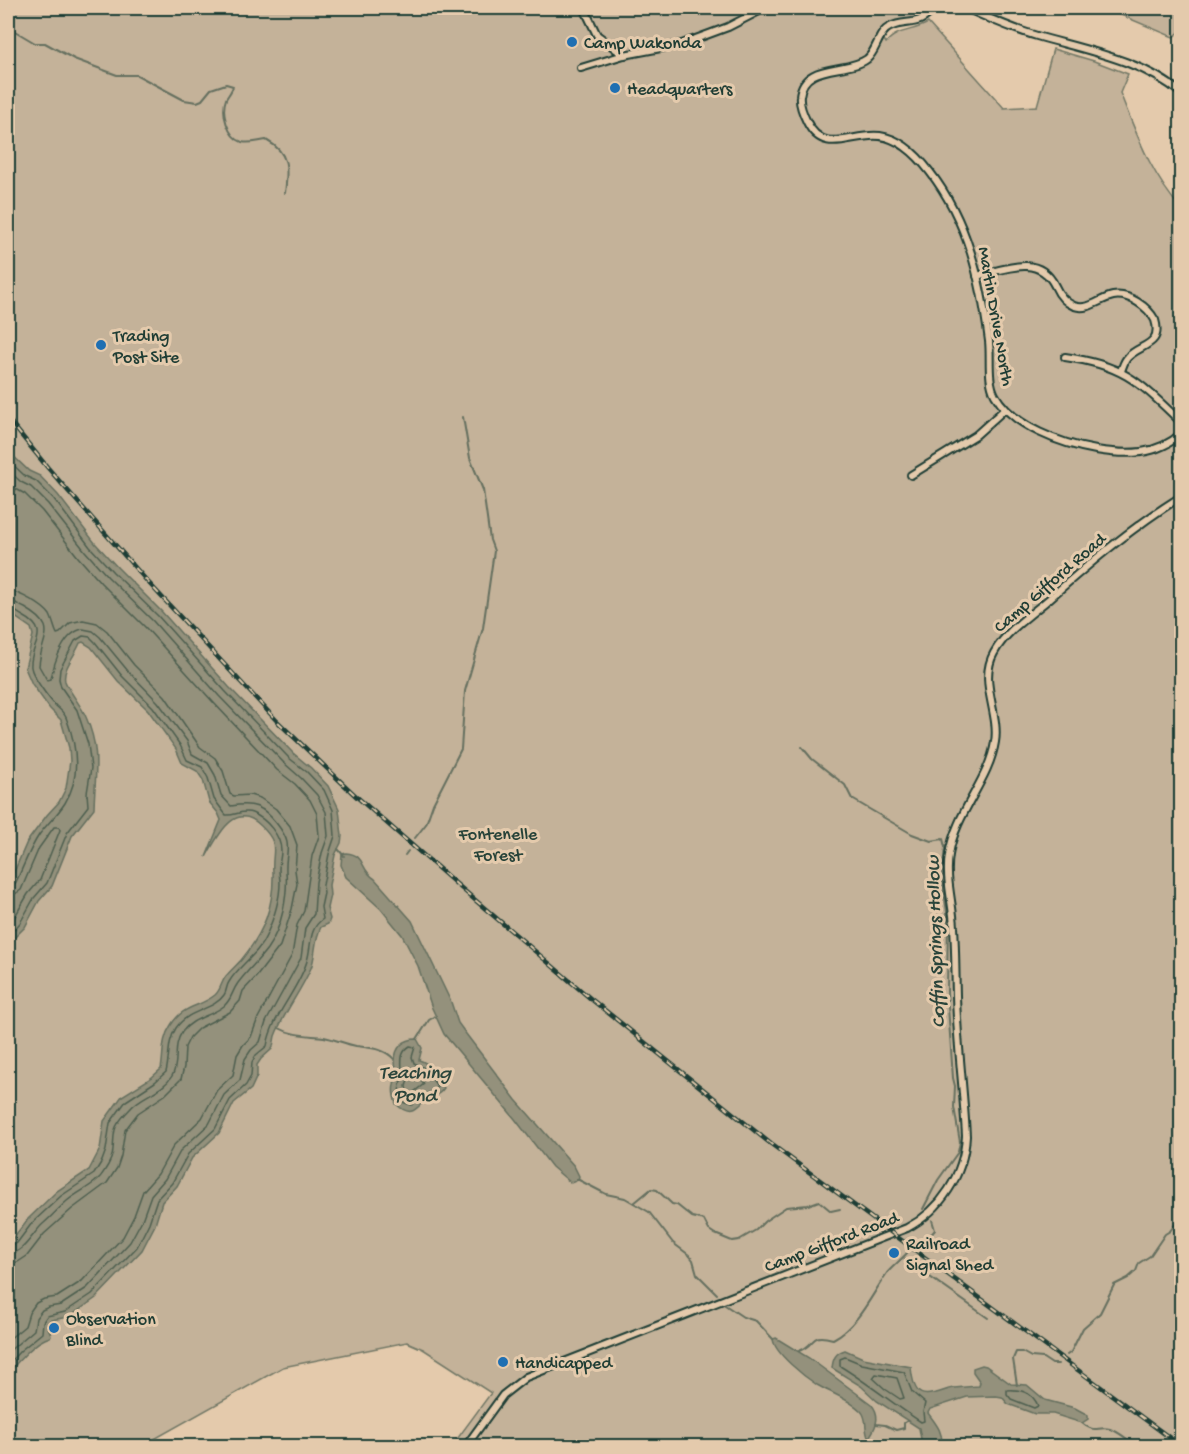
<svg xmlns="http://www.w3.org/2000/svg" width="1189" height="1454" viewBox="0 0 1189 1454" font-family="'Gochi Hand',sans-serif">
  <rect width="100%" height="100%" fill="#e4caac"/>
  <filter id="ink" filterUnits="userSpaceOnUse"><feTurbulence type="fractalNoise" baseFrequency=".0167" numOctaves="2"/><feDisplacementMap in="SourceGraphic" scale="12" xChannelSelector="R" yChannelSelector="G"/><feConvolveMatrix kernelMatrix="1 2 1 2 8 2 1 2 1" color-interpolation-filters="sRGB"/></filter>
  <g filter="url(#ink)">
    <!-- green -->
    <g fill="#c4b299" stroke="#727866" stroke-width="1.5">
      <path d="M 8,8 L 936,8 C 920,35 895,18 883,38 L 886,43 C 896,29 913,32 928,23 L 1004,108 L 1037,106 L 1053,49 L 1094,61 L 1128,74 L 1120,93 C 1138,137 1150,173 1182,210 L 1181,1446 L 520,1446 L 517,1442 L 511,1446 L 452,1446 L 491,1393 L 423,1349 L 407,1342 L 283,1367 L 142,1446 L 8,1446 Z"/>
      <polygon points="1098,8 1181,8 1181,31 1173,37 1121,15"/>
    </g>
    <!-- water -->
    <g fill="#94917b" stroke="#656f5f" stroke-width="1.5">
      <path d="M 8,451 L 29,471 L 40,476 L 58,495 L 95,543 L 118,568 L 162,612 L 229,687 L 293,753 L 311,768 L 328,786 L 339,809 L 342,836 L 341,843 L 335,855 L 329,885 L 330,895 L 327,908 L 330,919 L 328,924 L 321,927 C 314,940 316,955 311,968 C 301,991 284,1012 275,1036 C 274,1040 274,1045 272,1049 L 261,1059 L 257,1065 L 257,1076 L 251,1089 L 234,1103 L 219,1133 L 192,1158 L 177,1186 L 162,1202 L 155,1225 L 142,1250 L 96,1298 L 69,1317 L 51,1320 L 48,1327 L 51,1335 L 50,1337 C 35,1341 17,1362 8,1374 L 8,1242 L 13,1238 L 28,1219 L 57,1191 L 89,1170 L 100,1149 L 104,1121 L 122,1096 L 151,1078 L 161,1069 C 164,1053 161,1040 171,1025 C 184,1004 199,1008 215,995 C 221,990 221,982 226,976 C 231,970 237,965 242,959 C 264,932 274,906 273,872 C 271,850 281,845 261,826 C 234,799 217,838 206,857 L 221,820 L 218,813 L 209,802 L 203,780 L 197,771 L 182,763 L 176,749 L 148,710 L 118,681 L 91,647 L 83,642 L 80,643 C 76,654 62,669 65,681 C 67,688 82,707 86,717 C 101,751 95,773 94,808 L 72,836 L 52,886 L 39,901 L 25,927 L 8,944 L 8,886 L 27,842 L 47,815 L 59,802 L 66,788 L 70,761 L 69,748 L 61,720 L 50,709 L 32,684 L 25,668 L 33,635 L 31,628 L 8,612 Z"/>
      <path d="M 346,853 C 367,855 358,868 375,879 L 412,921 L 451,1002 L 458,1023 L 466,1034 L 516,1100 L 574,1166 L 579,1176 L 578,1180 L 571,1183 L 552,1167 L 515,1119 L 444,1034 L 432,1008 L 418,966 L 402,935 L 381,909 L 346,877 L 341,865 L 342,854 Z"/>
      <path d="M 417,1039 L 422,1048 L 419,1060 C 430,1063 440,1076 444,1088 C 439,1095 436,1095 429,1098 C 418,1102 415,1122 396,1104 C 392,1091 393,1088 396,1075 C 397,1070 395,1065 395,1061 C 395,1047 404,1039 417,1039 Z"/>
      <path d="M 776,1338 L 809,1358 L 871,1404 C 880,1414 877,1426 870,1436 L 868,1437 C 864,1428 868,1418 861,1411 C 849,1399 831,1393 817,1385 C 805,1377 774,1353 773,1339 Z"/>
      <path d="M 845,1350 L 863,1358 L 911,1367 C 914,1399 922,1398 949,1389 C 958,1387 969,1387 979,1386 L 980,1382 L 973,1372 L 973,1368 L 982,1365 L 986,1366 L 1011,1384 L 1027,1385 L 1045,1400 L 1075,1408 L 1088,1415 L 1088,1419 L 1082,1423 L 1053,1414 L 1035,1414 L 1008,1404 L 1002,1397 L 996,1396 L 967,1397 L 930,1409 L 928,1413 C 936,1424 943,1431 942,1446 L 919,1446 L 921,1439 L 919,1428 L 877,1401 L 861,1386 L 832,1368 C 833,1359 835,1353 845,1350 Z"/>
    </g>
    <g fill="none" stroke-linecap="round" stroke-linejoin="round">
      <!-- shore -->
      <g stroke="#4e5f50" stroke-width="1.5">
        <path d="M 8,460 L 25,476 L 36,481 L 54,499 L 90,547 L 113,572 L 158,616 L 225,691 L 289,758 L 307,772 L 324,790 L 333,810 L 335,836 L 329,854 L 323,885 L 324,893 L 321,907 L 323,919 C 308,929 312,945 307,961 C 298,991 272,1015 267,1046 L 256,1055 L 252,1062 L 251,1076 L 246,1085 L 230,1100 L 215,1129 L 188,1154 L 172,1183 L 157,1199 L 149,1223 L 137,1247 L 92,1294 L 65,1312 L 47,1316 L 43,1322 L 42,1333 L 20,1351 L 8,1364"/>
        <polyline points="8,470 21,482 31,487 48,504 85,551 108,577 153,621 219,696 284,763 301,778 317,795 326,812 328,836 322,853 316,882 314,914 305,928 301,958 266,1022 260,1042 251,1050 245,1059 240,1080 224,1095 209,1124 181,1150 165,1179 151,1195 142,1220 130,1242 87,1288 61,1305 49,1307 42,1310 36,1318 34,1330 8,1352"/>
        <polyline points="8,482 16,489 25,494 42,511 78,557 101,583 146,628 213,702 277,770 295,784 310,800 317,814 319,836 312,856 304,911 297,925 292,955 258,1018 251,1037 243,1045 237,1055 233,1075 217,1090 202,1118 174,1145 158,1174 143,1191 134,1216 123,1237 82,1281 57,1297 44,1299 36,1303 29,1313 25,1326 8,1340"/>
        <path d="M 8,591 C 19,592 43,605 50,615 C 53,621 54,628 57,634 L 60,633 L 70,623 L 83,620 L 97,623 L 107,631 L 134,665 L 165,696 L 200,747 L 215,758 L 223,771 L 230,794 L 234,796 L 250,795 L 260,798 L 276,809 L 290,826 L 297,845 L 295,870 L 297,884 L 292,909 L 280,946 L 257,976 L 243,991 L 240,1001 L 230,1012 L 199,1028 L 190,1037 L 185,1047 L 184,1067 L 181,1079 L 165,1095 L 138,1113 L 125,1130 L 121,1156 L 117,1168 L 107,1183 L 72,1209 L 44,1234 L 27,1256 L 18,1262 L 8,1263"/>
        <path d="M 8,600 C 15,601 18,605 25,608 C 60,628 41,636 39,666 L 47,680 L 51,679 C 54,662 64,632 83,629 L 93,631 L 100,637 L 128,671 L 158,702 L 187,741 L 192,754 L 208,763 L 215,775 L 221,795 L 231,806 C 253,802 263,806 277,824 C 294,846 285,849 286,871 C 288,896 282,928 267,949 C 258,961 247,971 238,983 C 232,991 232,999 224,1006 C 210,1017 193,1017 182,1032 C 172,1047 180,1062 172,1076 C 163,1092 141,1095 130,1109 C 125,1114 119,1121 116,1127 C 113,1134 114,1142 113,1149 C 113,1156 109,1164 105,1170 C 97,1185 80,1190 67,1201 C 59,1208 52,1216 44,1223 C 32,1233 25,1253 8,1254"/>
        <path d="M 8,608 C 14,609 17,613 23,616 C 53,632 29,645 31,667 C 32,676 49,699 56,706 C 60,710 65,713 67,720 C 77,747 81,777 65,803 C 58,814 47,824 39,835 C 29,850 23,868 15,884 L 8,888"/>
        <polyline points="8,895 15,894 21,890 39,848 54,827 59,827 60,830 40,880 28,894 14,918 8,925"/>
        <path d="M 8,936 L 20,923 L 34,898 L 47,883 L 67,833 L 88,806 L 87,793 L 91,768 L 88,744 L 77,710 L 61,687 L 59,679 L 60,669 L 75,641 L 83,636 L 90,637 L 95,642 L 122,676 L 153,707 L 180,745 L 187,760 L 202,767 L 208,778 L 214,799 L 226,815 C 235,816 243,809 252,813 C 267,819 281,836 281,851 C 281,857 279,863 279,869 C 279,874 280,878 280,883 C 280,900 273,920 266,936 C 258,955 239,965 229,982 C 226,986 227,991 224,995 C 213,1011 190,1008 176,1028 C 167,1042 170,1056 166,1072 L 155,1082 L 126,1101 L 110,1123 L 106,1150 L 102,1161 L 94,1174 L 61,1196 L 32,1223 L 17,1243 L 8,1247"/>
        <path d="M 410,1046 L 415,1047 L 412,1057 L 414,1063 L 424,1068 L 437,1086 L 434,1091 L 420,1096 L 412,1105 L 402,1102 C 396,1086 402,1086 402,1072 C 402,1061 399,1053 410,1046 Z"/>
        <polygon points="411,1072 418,1074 424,1084 410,1095 407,1093 406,1086"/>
        <path d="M 845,1357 L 862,1364 L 904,1372 L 912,1392 L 925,1403 L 923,1412 L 924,1421 L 921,1422 C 893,1404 868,1383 840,1366 L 840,1359 Z"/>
        <polygon points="876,1374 897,1378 904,1398 900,1399 885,1389 873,1378"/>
        <path d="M 1007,1390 C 1021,1389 1033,1393 1038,1406 L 1034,1408 L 1011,1399 L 1007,1394 Z"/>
      </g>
      <!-- stream -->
      <g stroke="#656f5f" stroke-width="2">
        <path d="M 8,27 L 35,43 L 45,43 L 74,59 L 117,75 L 137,75 L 184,100 L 197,102 L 202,100 L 211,89 L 226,84 L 233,86 C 232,91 228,95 226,99 C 221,112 227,137 242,142 C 250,144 258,141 266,140 C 290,153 288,169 285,193"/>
        <polyline points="802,747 812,759 845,785 852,799 912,834 931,841 943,839 945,847 942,878 948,919 947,992 953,1078 955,1086 954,1107 960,1142 958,1152 938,1180 923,1209"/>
        <polyline points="415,838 426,824 433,804 461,749 465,691 483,628 494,551 490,540 483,490 470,458 463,417"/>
        <polyline points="338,849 344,856"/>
        <polyline points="405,855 408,851"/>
        <path d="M 279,1028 C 293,1036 308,1035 324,1037 C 335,1039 345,1044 356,1046 C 370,1048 384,1048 394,1059"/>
        <polyline points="417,1039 429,1020 436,1016"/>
        <polyline points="577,1179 606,1194 625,1198 649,1212 673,1243 689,1255 693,1260 697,1274 717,1294"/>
        <polyline points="634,1203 651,1189 657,1190 672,1204 677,1205 692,1217 704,1220 709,1230 715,1234 732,1241 739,1240 756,1230 765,1221 786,1207 808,1205 819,1201 831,1211 840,1209"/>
        <path d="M 917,1247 C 924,1243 930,1236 935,1230 L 932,1220"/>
        <polyline points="903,1258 988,1318"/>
        <polyline points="725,1305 743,1317 756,1321 773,1339"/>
        <path d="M 799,1351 C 818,1344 808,1332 833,1339 C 858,1326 871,1296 887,1273 C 893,1266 901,1260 907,1253"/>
        <polyline points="1067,1355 1071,1352 1083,1328 1100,1313 1114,1285 1128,1278 1136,1271 1139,1263 1150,1256 1165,1234 1170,1231 1180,1218"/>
        <polyline points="1017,1385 1013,1359 1016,1352 1022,1352 1031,1357 1043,1358 1052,1364 1058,1364"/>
        <path d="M 1082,1423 C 1095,1434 1097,1426 1110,1429 C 1121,1432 1128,1442 1139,1446"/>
        <polyline points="876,1424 885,1425 896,1430 904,1428 904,1423 907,1421"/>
      </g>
      <defs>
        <g id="minor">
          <polyline points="584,8 597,35 624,55"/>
          <path d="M 933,8 C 921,28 906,19 890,27 C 878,32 877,51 867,59 C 847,74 803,62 800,96 C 799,104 803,114 807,122 C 824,157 853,132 880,136 C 901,139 918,156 930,172 C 968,221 981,281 989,341 C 991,358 987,380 995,395 C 1013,427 1062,444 1096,450 C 1127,455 1157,456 1182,433"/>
          <path d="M 965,8 C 989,18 1012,29 1037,36 C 1085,50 1143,60 1182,94"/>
          <polyline points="581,68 624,55 682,44 728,27 765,8"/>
          <path d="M 977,276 C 1005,269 1039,253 1055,286 C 1059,295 1064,302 1074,306 C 1089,311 1099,299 1113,296 C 1129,293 1148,307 1155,320 C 1163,346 1140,344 1128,357 C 1124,361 1123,366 1121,371"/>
          <path d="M 1065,357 C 1125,365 1140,383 1182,423"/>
          <polyline points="911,475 976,435 1005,409"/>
          <path d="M 466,1446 L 503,1395 L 526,1377 L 907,1228 C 941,1210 964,1175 966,1136 C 964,1097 959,1057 957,1018 C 955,988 956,958 954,927 C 953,903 945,879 949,855 C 955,813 989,781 995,742 C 1000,713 978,681 994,653 C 1006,631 1030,615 1049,599 C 1091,562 1134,526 1182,496"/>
        </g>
      </defs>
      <!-- minor casing -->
      <use href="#minor" stroke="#1f3d34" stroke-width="10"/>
      <!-- minor -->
      <use href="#minor" stroke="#e4caac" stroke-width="6"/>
      <defs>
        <polyline id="rail" points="8,419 48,468 146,580 277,721 357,797 454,882 591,999 771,1144 1181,1446"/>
      </defs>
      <!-- rail casing -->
      <use href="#rail" stroke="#1f3d34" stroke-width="4.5"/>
      <!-- rail -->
      <use href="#rail" stroke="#e4caac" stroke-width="2" stroke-dasharray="7" stroke-linecap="butt"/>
    </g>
  </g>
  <!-- markers -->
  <g fill="#1f6fb2" stroke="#e4caac" stroke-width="2">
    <circle cx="572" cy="42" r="6"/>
    <circle cx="615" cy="88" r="6"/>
    <circle cx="101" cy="345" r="6"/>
    <circle cx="894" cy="1253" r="6"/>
    <circle cx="54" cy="1328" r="6"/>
    <circle cx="503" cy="1362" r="6"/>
  </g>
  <g text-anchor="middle" stroke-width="6" stroke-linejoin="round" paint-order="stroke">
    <!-- poi labels -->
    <g font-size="18" fill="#1f3d34" stroke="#e4caac" text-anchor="start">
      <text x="584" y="48">Camp Wakonda</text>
      <text x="627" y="94">Headquarters</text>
      <text x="113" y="341">Trading<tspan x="113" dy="21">Post Site</tspan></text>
      <text x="906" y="1249">Railroad<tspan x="906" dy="21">Signal Shed</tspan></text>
      <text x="66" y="1324">Observation<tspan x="66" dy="21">Blind</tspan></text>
      <text x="515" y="1368">Handicapped</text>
    </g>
    <!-- street labels -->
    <g font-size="18" fill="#1f3d34" stroke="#e4caac">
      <text transform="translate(997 316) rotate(80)" y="6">Martin Drive North</text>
      <text transform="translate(1049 582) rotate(-41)" y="6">Camp Gifford Road</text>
      <text transform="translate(831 1241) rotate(-21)" y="6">Camp Gifford Road</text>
    </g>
    <!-- park labels -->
    <g font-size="18" fill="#274339" stroke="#e4caac">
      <text x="498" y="839">Fontenelle<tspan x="498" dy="21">Forest</tspan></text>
    </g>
    <!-- water labels -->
    <g font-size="20" font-style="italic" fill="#2b453b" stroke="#e4caac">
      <text transform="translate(934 942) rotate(-92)" y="7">Coffin Springs Hollow</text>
      <text x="415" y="1078">Teaching<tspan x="415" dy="23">Pond</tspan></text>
    </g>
  </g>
  <!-- margin -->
  <rect width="1189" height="1454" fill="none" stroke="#e4caac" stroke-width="30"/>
  <rect x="15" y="15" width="1159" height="1424" fill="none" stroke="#1f3d34" stroke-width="2" filter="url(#ink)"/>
</svg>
